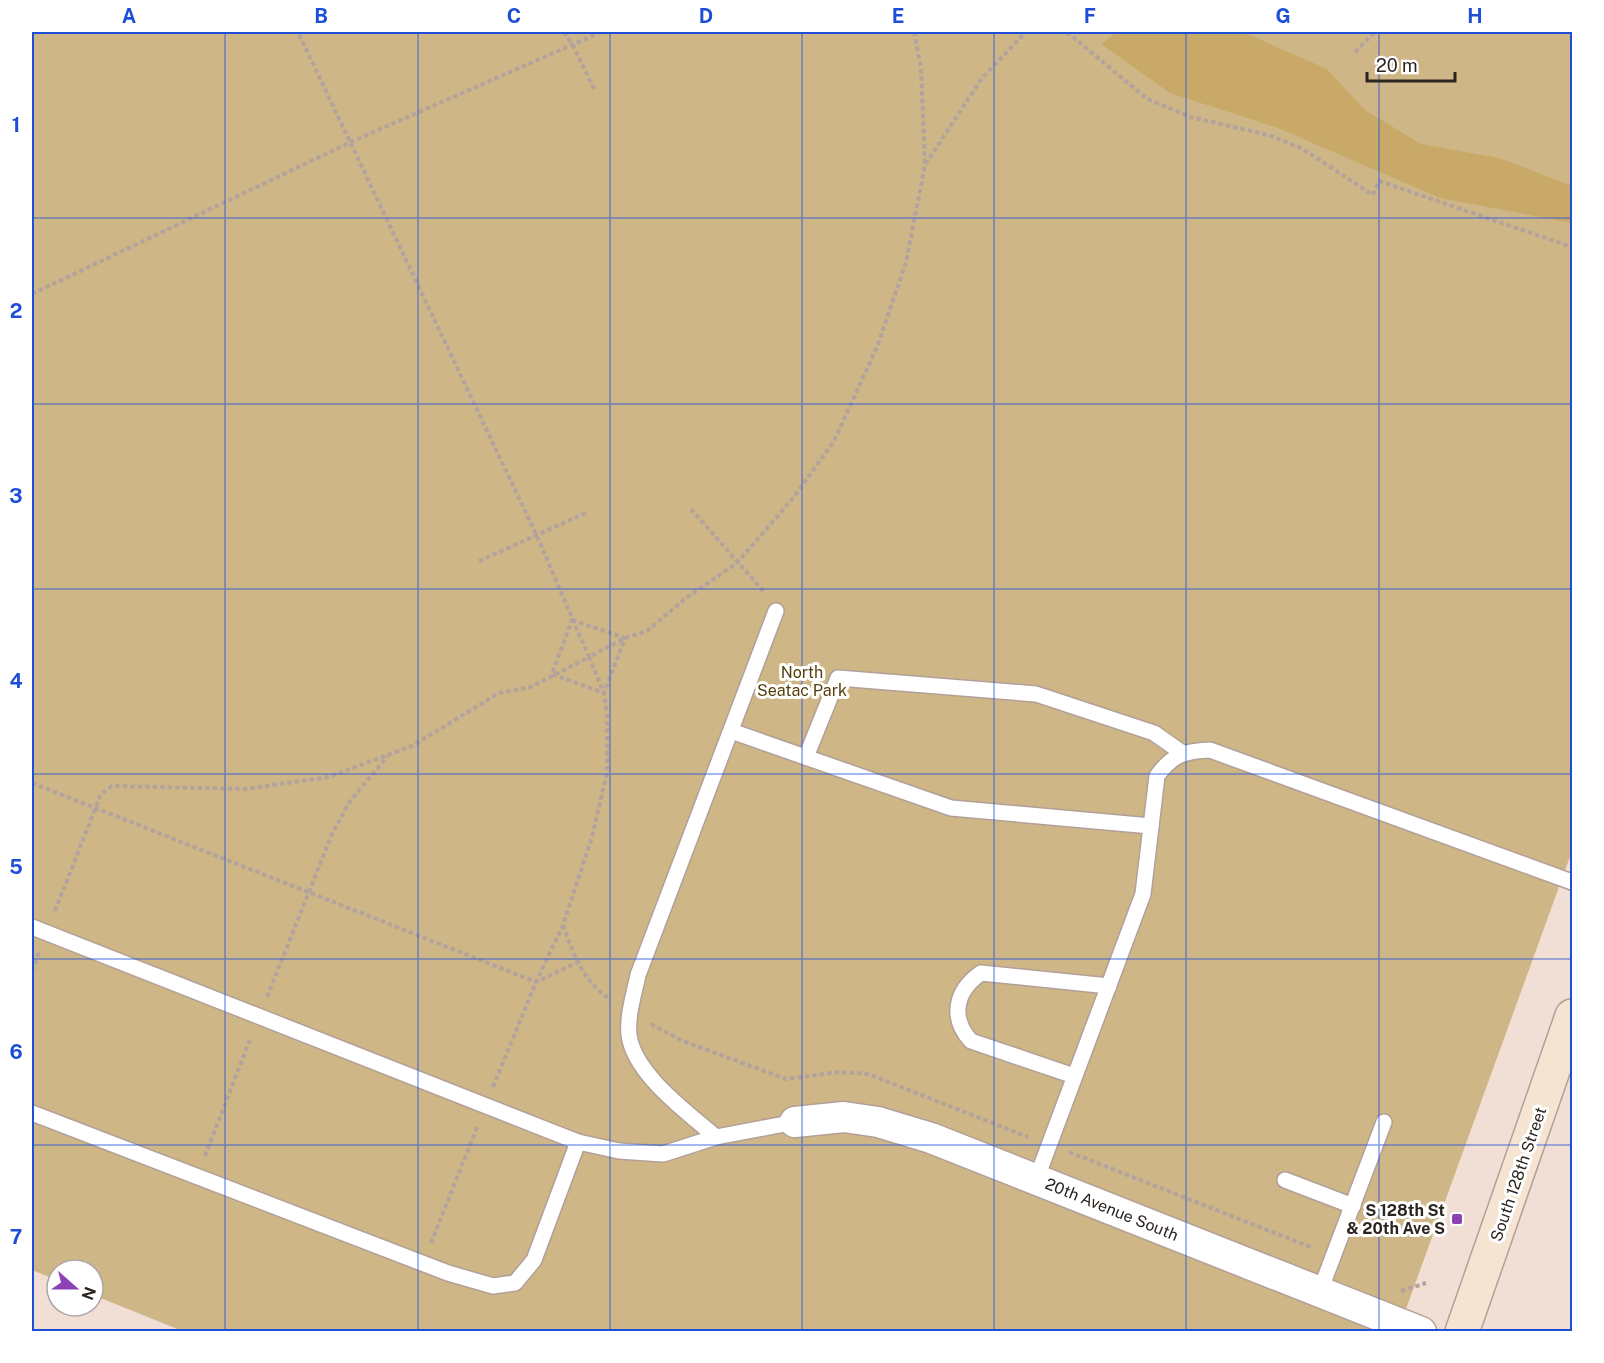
<svg xmlns="http://www.w3.org/2000/svg" width="1604" height="1363" viewBox="0 0 1604 1363" font-family="'Public Sans',sans-serif">
  <rect width="100%" height="100%" fill="#f1ded5"/>
  <!-- green -->
  <polygon fill="#ceb687" points="32,32 1572,32 1572,851 1398,1331 185,1332 93,1295 93,1270 57,1270 57,1280 32,1270"/>
  <!-- forest -->
  <polygon fill="#c9a967" points="1117,32 1243,32 1327,69 1365,110 1421,144 1499,158 1572,186 1572,223 1440,198 1278,128 1170,93 1101,44"/>
  <g fill="none" stroke-linecap="round" stroke-linejoin="round">
    <defs>
      <g id="lane">
        <polyline points="731,731 951,808 1151,826"/>
        <polyline points="806,757 838,678 1036,694 1154,733 1181,752"/>
        <polyline points="32,927 578,1142 619,1151 663,1154 716,1137 795,1122"/>
        <path d="M 1074,1076 L 971,1041 C 950,1018 955,991 981,973 L 1109,986"/>
        <polyline points="32,1113 448,1273 493,1286 515,1283 534,1260 578,1142"/>
        <path d="M 716,1137 C 688,1113 634,1074 629,1035 C 627,1016 634,994 638,975 L 776,611"/>
        <path d="M 1036,1180 L 1143,894 L 1157,776 C 1172,755 1184,751 1210,750 L 1572,882"/>
        <polyline points="1285,1180 1353,1206"/>
        <polyline points="1320,1291 1384,1122"/>
      </g>
      <polyline id="street" points="795,1122 844,1117 878,1122 931,1138 1421,1332"/>
      <polyline id="secondary" points="1462,1332 1572,1016"/>
    </defs>
    <!-- lane casing -->
    <use href="#lane" stroke="#b2a098" stroke-width="18"/>
    <!-- street casing -->
    <use href="#street" stroke="#b2a098" stroke-width="33"/>
    <!-- secondary casing -->
    <use href="#secondary" stroke="#b2a098" stroke-width="36"/>
    <!-- path -->
    <g stroke="#b3a39c" stroke-width="4" stroke-dasharray="4.5 3" stroke-linecap="butt">
      <polyline points="564,32 573,45 595,91"/>
      <polyline points="914,32 921,67 925,164"/>
      <polyline points="1067,32 1146,98 1190,117 1269,135 1303,149 1373,195 1379,181 1572,247"/>
      <polyline points="1355,52 1375,32"/>
      <polyline points="32,294 351,142 601,32"/>
      <polyline points="691,509 765,593"/>
      <polyline points="479,561 588,512"/>
      <polygon points="572,620 625,638 604,693 552,674"/>
      <polyline points="32,783 536,982 576,963"/>
      <polyline points="55,911 101,794 112,786 247,789 328,777 412,746 499,693 531,687 589,657 536,534 298,32"/>
      <path d="M 563,925 C 574,956 583,981 611,1000"/>
      <polyline points="32,971 39,952"/>
      <polyline points="267,997 332,834 350,801 388,756"/>
      <polyline points="651,1024 683,1041 786,1079 839,1072 868,1074 1028,1137"/>
      <polyline points="493,1087 536,982 563,925 592,837 607,773 607,713 604,693 589,657 625,638 647,631 686,598 737,563 794,497 834,441 877,347 906,262 925,165 982,78 1026,32"/>
      <polyline points="1069,1152 1313,1248"/>
      <polyline points="205,1156 251,1037"/>
      <polyline points="431,1243 478,1125"/>
      <polyline points="1401,1291 1426,1283"/>
    </g>
    <!-- lane -->
    <use href="#lane" stroke="#fff" stroke-width="15"/>
    <!-- street -->
    <use href="#street" stroke="#fff" stroke-width="30"/>
    <!-- secondary -->
    <use href="#secondary" stroke="#f6e4d2" stroke-width="33"/>
  </g>
  <!-- grid -->
  <path fill="none" stroke="#1d4ed8" stroke-width="1.5" stroke-opacity="0.55" d="M 225,32 L 225,1332M 418,32 L 418,1332M 610,32 L 610,1332M 802,32 L 802,1332M 994,32 L 994,1332M 1186,32 L 1186,1332M 1379,32 L 1379,1332M 32,218 L 1572,218M 32,404 L 1572,404M 32,589 L 1572,589M 32,774 L 1572,774M 32,959 L 1572,959M 32,1145 L 1572,1145"/>
  <!-- markers -->
  <rect fill="#8c42b4" stroke="#fff" stroke-width="2" x="1451" y="1213" width="12" height="12" rx="3"/>
  <g text-anchor="middle" stroke-width="6" stroke-linejoin="round" paint-order="stroke">
    <!-- park labels -->
    <g font-size="16" fill="#553e08" stroke="#fff">
      <text x="802" y="678">North<tspan x="802" dy="18">Seatac Park</tspan></text>
    </g>
    <!-- street labels -->
    <g font-size="16" fill="#2b2421" stroke="#fff">
      <text transform="translate(1518 1174) rotate(-71)" y="6">South 128th Street</text>
      <text transform="translate(1112 1209) rotate(22)" y="6">20th Avenue South</text>
    </g>
    <!-- poi labels -->
    <g font-size="16" font-weight="bold" fill="#2b2421" stroke="#fff" text-anchor="end">
      <text x="1445" y="1216">S 128th St<tspan x="1445" dy="18">&amp; 20th Ave S</tspan></text>
    </g>
  </g>
  <!-- border -->
  <rect width="1604" height="1363" fill="none" stroke="#ffffff" stroke-width="66"/>
  <!-- north arrow -->
  <g transform="translate(75 1288) rotate(111)"><circle r="28" fill="#ffffff" stroke="#aaa7a6" stroke-width="1.5"/>
  <path d="M0-4.5L10 22L0 15L-10 22Z" fill="#8c42b4"/>
  <text y="-9" font-size="16" font-weight="bold" text-anchor="middle" fill="#2b2421">N</text>
  </g>
  <!-- scale -->
  <path d="M1367 72v9h88v-9" fill="none" stroke="#2b2421" stroke-width="3"/>
  <text x="1376" y="72" font-size="18" fill="#2b2421" stroke="#ffffff" stroke-width="4.5" paint-order="stroke">20 m</text>
  <rect x="33" y="33" width="1538" height="1297" fill="none" stroke="#1d4ed8" stroke-width="2"/>
  <g font-size="20" text-anchor="middle" font-weight="bold" fill="#1d4ed8">
    <text x="129" y="23">A</text>
    <text x="321" y="23">B</text>
    <text x="514" y="23">C</text>
    <text x="706" y="23">D</text>
    <text x="898" y="23">E</text>
    <text x="1090" y="23">F</text>
    <text x="1283" y="23">G</text>
    <text x="1475" y="23">H</text>
    <text x="16" y="132">1</text>
    <text x="16" y="318">2</text>
    <text x="16" y="503">3</text>
    <text x="16" y="688">4</text>
    <text x="16" y="874">5</text>
    <text x="16" y="1059">6</text>
    <text x="16" y="1244">7</text>
  </g>
</svg>
